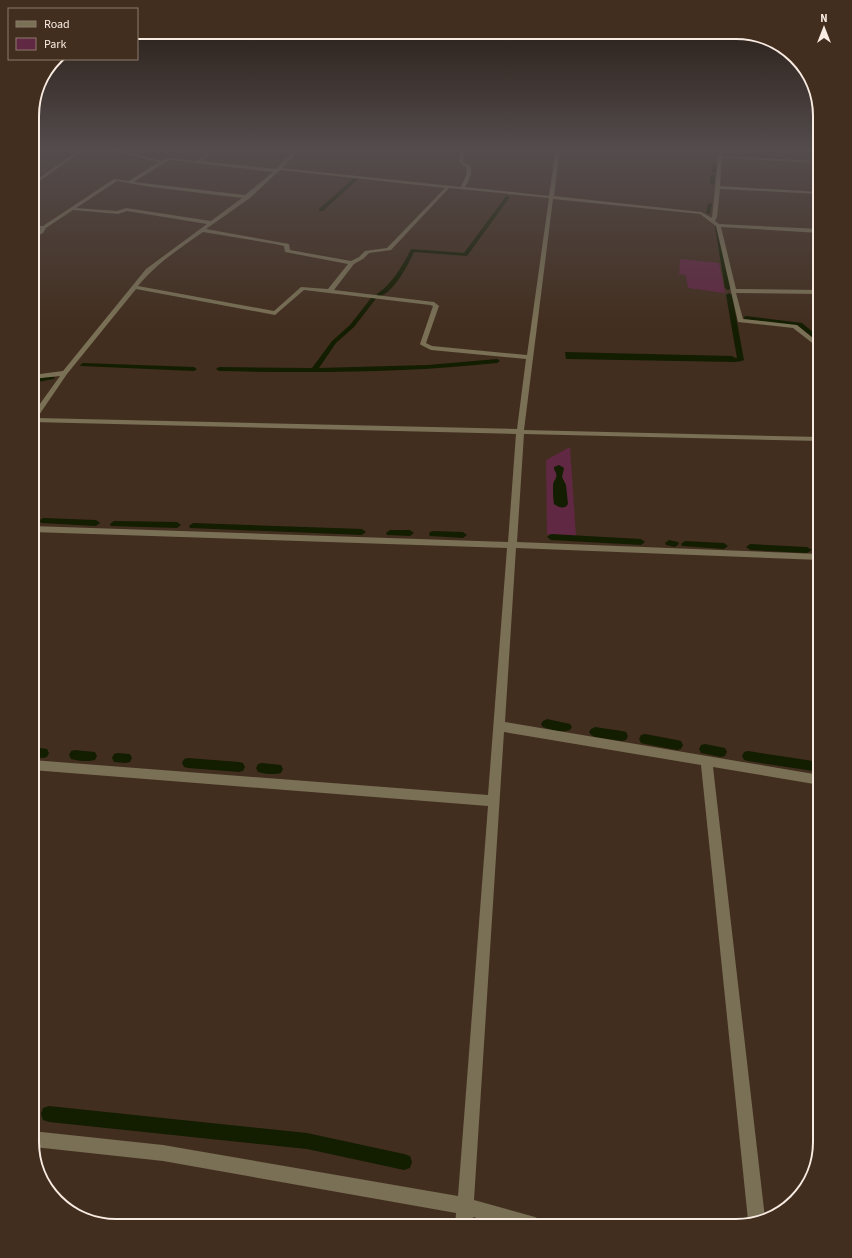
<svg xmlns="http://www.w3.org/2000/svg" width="852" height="1258" viewBox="0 0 852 1258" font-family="'Source Sans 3',sans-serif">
  <rect width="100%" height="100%" fill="#422e1f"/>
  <!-- green -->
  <g fill="#602842">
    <polygon points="680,259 719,263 725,293 688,288 686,275 679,274"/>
    <polygon points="570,447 576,536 547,534 546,460"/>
  </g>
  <!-- water -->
  <g fill="#131d00">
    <polygon points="565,352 732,356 738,360 734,360 736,362 566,359"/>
    <path d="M 559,465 L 564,468 L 562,477 L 566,485 L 568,504 C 565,510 558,507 554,504 C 553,498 553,492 553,487 C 553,478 560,479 554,469 L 554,467 Z"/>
  </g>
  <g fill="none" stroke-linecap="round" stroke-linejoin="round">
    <!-- stream -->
    <g fill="#131d00" fill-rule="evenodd">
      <polygon points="715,163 717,164 716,172 714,173 712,172 713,164"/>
      <polygon points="713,175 715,176 714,184 712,185 710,184 711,176"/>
      <polygon points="355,177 359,178 323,211 319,211 319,209"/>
      <path d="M 506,196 L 510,197 L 467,256 L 414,252 C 409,263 392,297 377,296 L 377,294 C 393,283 403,265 411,249 L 464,253 Z"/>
      <polygon points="710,203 712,204 710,213 708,214 706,213 708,204"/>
      <polygon points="717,226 719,227 731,288 728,290 725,288 715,227"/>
      <path d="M 729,293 L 732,295 L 744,360 C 739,363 727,362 722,359 L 725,357 L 737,358 L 726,295 Z"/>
      <path d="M 373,297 L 376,299 L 375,300 L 354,327 L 336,343 L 319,368 L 428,365 L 497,359 L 500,361 L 497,363 C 404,373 312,373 219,371 L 216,369 L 219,367 L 312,368 L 332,341 L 350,325 L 371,298 Z"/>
      <polygon points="746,316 802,323 820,338 820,343 798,326 744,319 744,317"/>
      <polygon points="83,363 194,367 197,369 194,371 81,366 80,365"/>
      <polygon points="52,376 55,378 54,379 32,383 32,379"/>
      <polygon points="44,518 96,520 100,523 96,526 41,523 40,521 41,519"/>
      <polygon points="114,521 177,522 181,525 177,528 111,526 110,524"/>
      <polygon points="193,523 362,529 366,532 362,535 190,528 189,526"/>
      <polygon points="390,530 410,530 414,533 410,536 387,535 386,533"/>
      <polygon points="433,531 463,532 467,535 463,538 430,536 429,534 430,532"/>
      <polygon points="551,534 641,539 645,542 641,545 551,540 547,537"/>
      <polygon points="669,540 678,542 679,544 675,547 666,545 665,543"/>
      <polygon points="685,541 724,543 728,546 724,549 682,546 681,544"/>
      <polygon points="750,544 807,547 812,550 807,553 750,550 746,547"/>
      <path d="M 547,719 L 570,724 L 572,727 L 570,730 C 562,733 551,730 543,727 L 541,724 L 543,721 Z"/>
      <polygon points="595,727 622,731 626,732 628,736 626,740 622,741 595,737 591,735 589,732 591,729"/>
      <polygon points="645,734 677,740 681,741 683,745 681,749 677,750 645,744 641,743 639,739 641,735"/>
      <polygon points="705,744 725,748 727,752 725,756 721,757 701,753 699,749 701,745"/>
      <polygon points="32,747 47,749 49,753 47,757 43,758 32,757"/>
      <path d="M 75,750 L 95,752 L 97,756 L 95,760 C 88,762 78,761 71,759 L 69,755 L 71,751 Z"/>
      <polygon points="748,751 820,762 820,772 748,761 744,760 742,756 744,752"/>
      <polygon points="118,753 130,754 132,758 130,762 126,763 114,762 112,758 114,754"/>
      <polygon points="188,758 239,762 243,763 245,767 243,771 239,772 188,768 184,767 182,763 184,759"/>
      <path d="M 262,763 L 281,765 L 283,769 L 281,773 C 274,775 265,774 258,772 L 256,768 L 258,764 Z"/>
      <polygon points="49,1106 307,1133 404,1154 410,1156 412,1162 410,1168 404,1170 307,1149 49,1122 43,1120 41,1114 43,1108"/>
    </g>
    <!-- minor -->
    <g fill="#797055" fill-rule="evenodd">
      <polygon points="82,148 87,148 32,186 32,183"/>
      <path d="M 100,148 L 109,148 L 162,161 L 168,158 L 197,161 L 213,148 L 218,148 L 201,161 L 276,169 L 297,148 L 302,148 L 282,168 L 461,187 L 466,176 L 467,168 L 459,162 L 461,148 L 465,148 L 463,162 L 470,166 C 473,174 469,180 465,187 L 549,196 L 556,148 L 560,148 L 554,196 L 701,212 L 712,218 L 719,148 L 723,148 L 722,156 L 820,161 L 820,163 L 722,158 L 720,186 L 820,192 L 820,194 L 720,189 L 717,217 L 715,221 L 719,224 L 820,229 L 820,233 L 721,227 L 736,289 L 820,290 L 820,294 L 736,293 L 743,319 L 797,325 L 820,344 L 820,349 L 793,328 L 738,322 L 716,226 L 700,214 L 553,199 L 524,430 L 820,437 L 820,441 L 524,434 L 517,542 L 820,554 L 820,560 L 516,548 L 505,722 L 820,775 L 820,785 L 713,767 L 765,1218 L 749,1222 L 748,1220 L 701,765 L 504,732 L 474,1200 L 535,1217 L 541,1220 L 544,1226 L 505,1226 L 473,1217 L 473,1226 L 455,1226 L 456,1213 L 163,1161 L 34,1147 L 32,1131 L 163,1145 L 458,1196 L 488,806 L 32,770 L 32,760 L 488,795 L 507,548 L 32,532 L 32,526 L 508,542 L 516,434 L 32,422 L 32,415 L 60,376 L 32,379 L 32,375 L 63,371 L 146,269 L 207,224 L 127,211 L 118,214 L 73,210 L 46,228 L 43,233 L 32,239 L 32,236 L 41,228 L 32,228 L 32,226 L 43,226 L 114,179 L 129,181 L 159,162 ZM 169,160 L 273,172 L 245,195 L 134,182 ZM 280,170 L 445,188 L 387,248 L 365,251 L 359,257 L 351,261 L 290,250 L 289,244 L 206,229 L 250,198 ZM 117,181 L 151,187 L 242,198 L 211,221 L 126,208 L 117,211 L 76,208 ZM 449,188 L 549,198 L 527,355 L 432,346 L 426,343 L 439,306 L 434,302 L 334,290 L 354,264 L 363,259 L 369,253 L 391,250 ZM 203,232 L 275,244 L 284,246 L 285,252 L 348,264 L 328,289 L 301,287 L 274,311 L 138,286 C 157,263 179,249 203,232 ZM 136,289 L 275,315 L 304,290 L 430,305 L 433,306 L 420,344 L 421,345 L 431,350 L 526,359 L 517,429 L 37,418 L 67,374 Z"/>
    </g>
  </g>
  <!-- sky -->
  <linearGradient id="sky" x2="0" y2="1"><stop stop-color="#241911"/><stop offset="0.46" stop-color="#544c4d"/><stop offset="1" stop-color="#544c4d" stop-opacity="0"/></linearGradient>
  <rect width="852" height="325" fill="url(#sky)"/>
  <!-- crop -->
  <path d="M0 0H852V1258H0ZM116 39H736A77 77 0 0 1 813 116V1142A77 77 0 0 1 736 1219H116A77 77 0 0 1 39 1142V116A77 77 0 0 1 116 39Z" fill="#422e1f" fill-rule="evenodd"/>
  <path fill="none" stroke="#f8ebe1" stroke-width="2" d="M116 39H736A77 77 0 0 1 813 116V1142A77 77 0 0 1 736 1219H116A77 77 0 0 1 39 1142V116A77 77 0 0 1 116 39Z"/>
  <!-- legend -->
  <rect x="8" y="8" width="130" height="52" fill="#422e1f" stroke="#8b7a6d"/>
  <rect x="16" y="21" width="20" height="6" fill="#797055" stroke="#8b7a6d"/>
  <text x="44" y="28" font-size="12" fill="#f8ebe1">Road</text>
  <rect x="16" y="38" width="20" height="12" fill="#602842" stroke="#8b7a6d"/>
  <text x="44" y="48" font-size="12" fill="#f8ebe1">Park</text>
  <!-- north arrow -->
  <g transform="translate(824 28)" stroke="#422e1f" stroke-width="3" paint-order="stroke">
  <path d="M0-3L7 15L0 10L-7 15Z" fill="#f8ebe1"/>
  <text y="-6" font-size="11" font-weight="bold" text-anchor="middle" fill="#f8ebe1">N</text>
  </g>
</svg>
